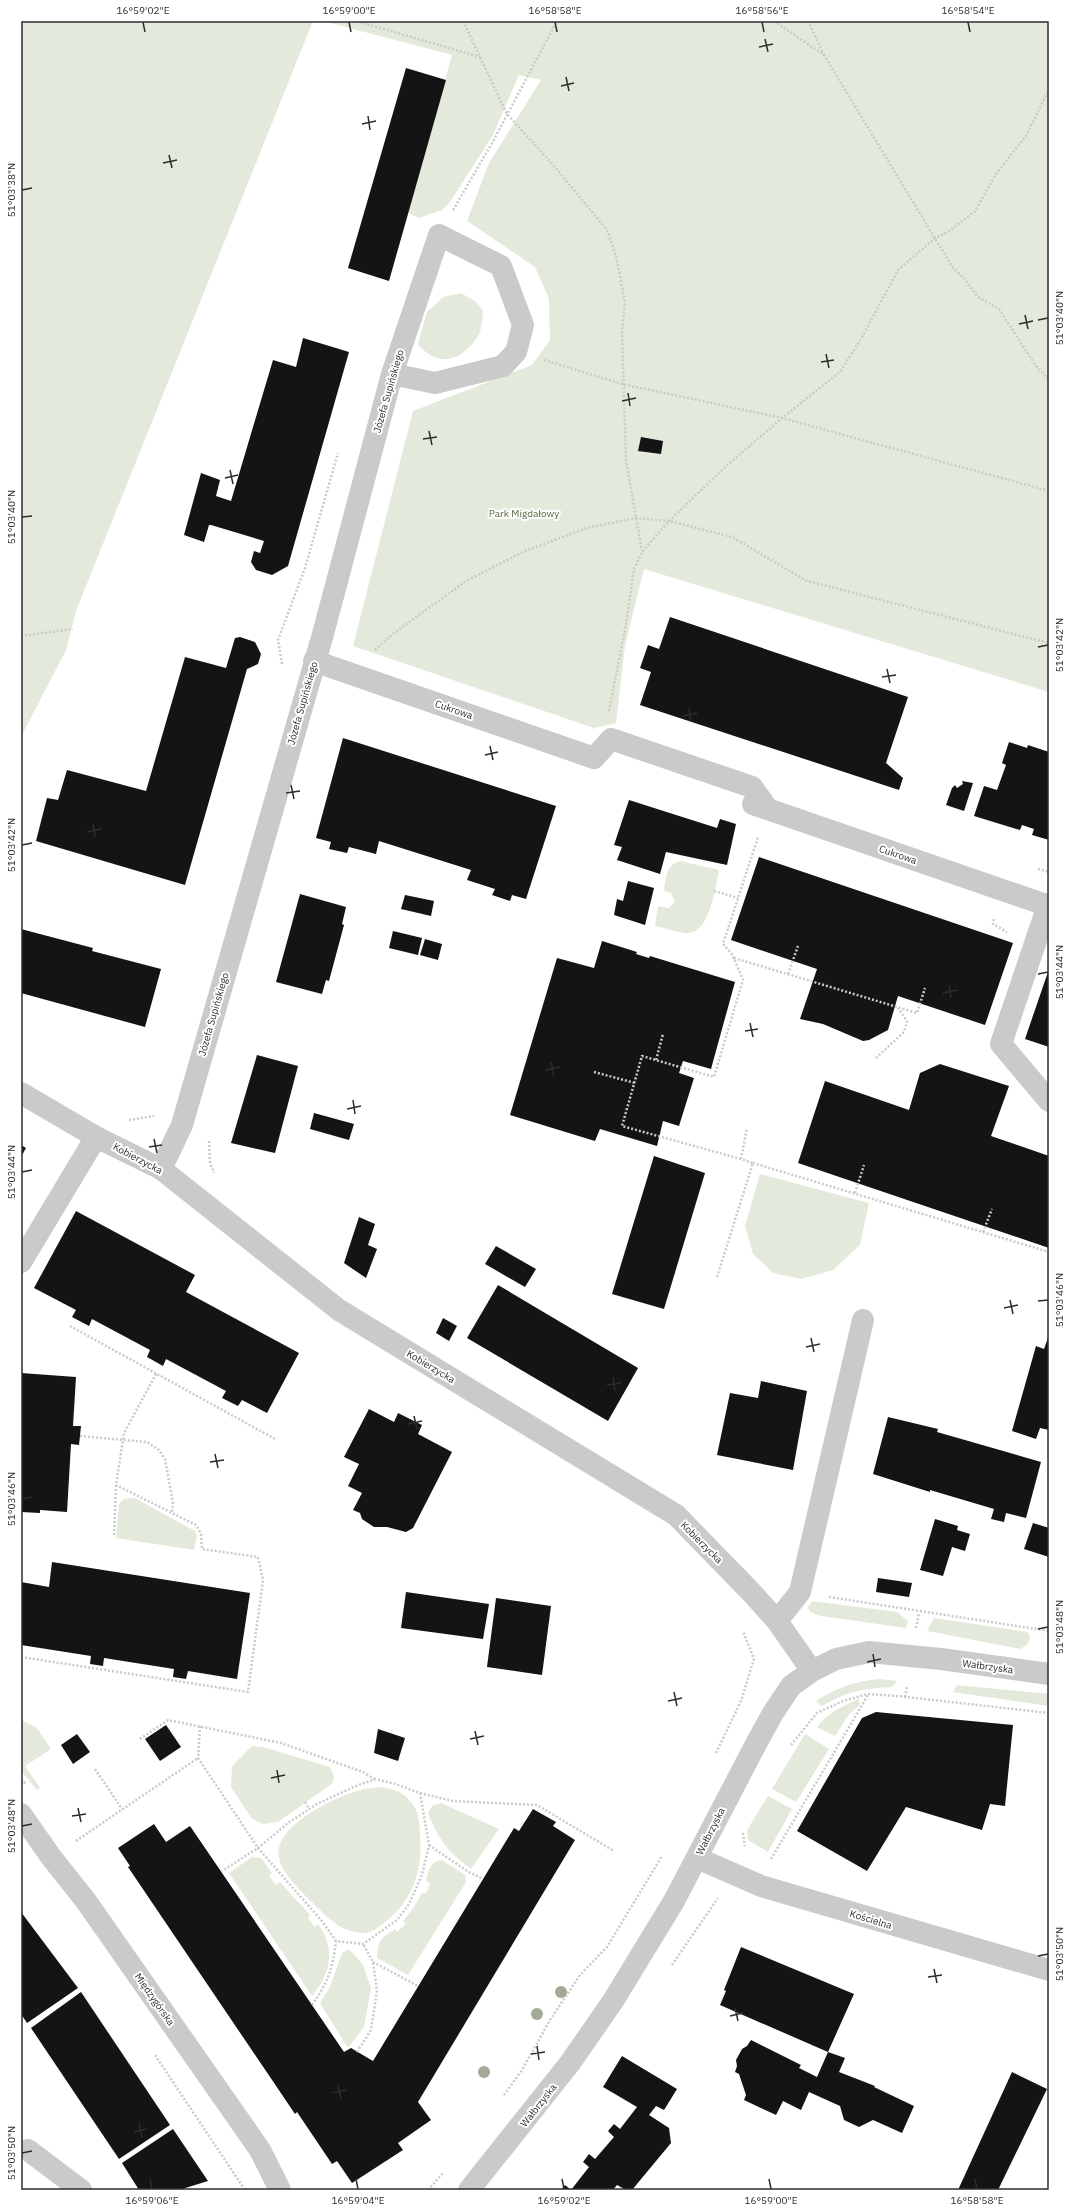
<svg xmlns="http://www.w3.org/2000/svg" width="1070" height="2211" viewBox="0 0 1070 2211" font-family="'IBM Plex Sans',sans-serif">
  <rect width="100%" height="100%" fill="#fff"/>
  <!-- green -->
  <g fill="#e4eadb">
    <polygon points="21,21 313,21 76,611 66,650 21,737"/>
    <polygon points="323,21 1049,21 1049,692 644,569 625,646 616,723 594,728 353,646 413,411 532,365 550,340 549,299 535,267 467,221 489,163 541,80 519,75 493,135 450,202 442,210 419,218 408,213 452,55"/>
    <path d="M 461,293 L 475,301 L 483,311 C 482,318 482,330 478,336 C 462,361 438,369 418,344 L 427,312 L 443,297 Z"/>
    <path d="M 680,861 L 719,870 C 715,888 710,936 685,933 C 675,932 665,928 655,926 L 658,906 L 669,908 L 675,902 L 671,893 L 664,891 C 666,877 666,865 680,861 Z"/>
    <polygon points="760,1174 869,1203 860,1245 833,1270 801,1279 773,1273 753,1254 745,1226"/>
    <polygon points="135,1498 195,1531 197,1536 194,1550 116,1538 119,1504 124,1499"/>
    <polygon points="812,1601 897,1612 908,1621 906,1628 821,1616 810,1612 808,1607"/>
    <polygon points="934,1618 1028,1632 1030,1637 1028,1644 1020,1649 927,1631"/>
    <path d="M 879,1679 L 897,1681 L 892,1687 C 865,1688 845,1692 822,1706 L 816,1701 C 836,1688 855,1681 879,1679 Z"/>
    <polygon points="957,1685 1049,1694 1049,1706 953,1692"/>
    <path d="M 859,1699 L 860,1705 L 850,1713 L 835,1736 L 817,1727 C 828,1712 843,1706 859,1699 Z"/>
    <polygon points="21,1720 37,1728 51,1749 25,1766 40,1788 37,1790 21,1771"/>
    <polygon points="805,1734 829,1749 796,1802 772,1789"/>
    <polygon points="252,1746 263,1747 330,1767 334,1776 333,1783 278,1822 263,1824 252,1819 231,1787 232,1766"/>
    <path d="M 383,1787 C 393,1790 402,1791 409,1800 C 418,1808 420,1822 420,1834 C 423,1868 414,1900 385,1922 C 379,1927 373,1933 364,1933 C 344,1933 331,1921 318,1908 C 306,1896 282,1875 279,1858 C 272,1826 339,1794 365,1789 C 370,1788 377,1788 383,1787 Z"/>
    <polygon points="768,1796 792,1809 768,1852 748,1840 747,1830"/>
    <path d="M 441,1803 L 499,1829 L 471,1869 C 448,1852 439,1840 428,1813 L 432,1806 Z"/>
    <path d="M 252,1857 L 261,1858 L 272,1873 L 269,1875 L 276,1885 L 280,1882 L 310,1915 L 308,1918 L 315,1927 L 318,1924 C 336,1948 331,1974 312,1996 L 229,1873 Z"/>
    <path d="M 442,1860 L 465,1875 L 466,1882 L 408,1975 L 377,1958 C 378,1940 380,1939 395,1929 L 397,1932 L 406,1924 L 403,1921 L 414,1907 L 422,1893 L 426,1893 L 430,1883 L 426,1881 C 429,1869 430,1862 442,1860 Z"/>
    <polygon points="349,1949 363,1965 371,1988 364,2027 348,2048 320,2003 330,1987 342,1953"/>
  </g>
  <!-- building -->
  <g fill="#141414">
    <polygon points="406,68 446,80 389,281 348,268"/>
    <polygon points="303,338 349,352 288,566 272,575 256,570 251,562 254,551 260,553 264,541 211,525 209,525 204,542 184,535 201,473 220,480 216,496 231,501 273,360 296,367"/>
    <polygon points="641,437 663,441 661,454 638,451"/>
    <polygon points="670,617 908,697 886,763 903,778 899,790 640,705 651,672 640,668 648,645 659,649"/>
    <polygon points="240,637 255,642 261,654 258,664 247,669 185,885 36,841 47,798 58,800 67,770 146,791 185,657 226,668 235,638"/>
    <polygon points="343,738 556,806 526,899 512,895 510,901 492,895 495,889 467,880 471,870 379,841 376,854 349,847 347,853 329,849 331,842 316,838"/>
    <polygon points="1009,742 1027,748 1028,745 1049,752 1049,840 1032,835 1034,829 1022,825 1020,830 974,816 984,786 997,790 1006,765 1002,763"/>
    <polygon points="962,781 973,783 964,811 946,805 952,788 955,785 957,788 963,784"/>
    <polygon points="629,800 717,828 720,819 736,824 727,865 666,852 660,874 617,860 622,847 614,845"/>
    <polygon points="759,857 1013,943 985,1025 898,996 888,1030 869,1040 863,1041 823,1024 800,1019 817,969 731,940"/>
    <polygon points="628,881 654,888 645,925 614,915 617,899 623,901"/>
    <polygon points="300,894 346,907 342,924 344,925 329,981 326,980 322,994 276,982"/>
    <polygon points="405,895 434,901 431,916 401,909"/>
    <polygon points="21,929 93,948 92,951 161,969 145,1027 21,993"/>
    <polygon points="393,931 422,938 418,955 389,948"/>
    <polygon points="425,939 442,944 438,960 420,955"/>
    <polygon points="602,941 637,952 636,954 649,958 650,956 735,982 711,1069 683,1061 679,1073 694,1078 679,1126 663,1121 657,1146 600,1129 595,1141 510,1115 557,958 594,968"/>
    <polygon points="1049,969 1049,1047 1025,1039"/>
    <polygon points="257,1055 298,1066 275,1153 231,1143"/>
    <polygon points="940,1064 1009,1086 991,1136 1049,1156 1049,1248 798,1163 825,1081 909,1110 920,1073"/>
    <polygon points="314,1113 354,1124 349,1140 310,1129"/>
    <polygon points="21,1145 26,1148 21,1157"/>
    <polygon points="654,1156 705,1173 664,1309 612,1294"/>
    <polygon points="76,1211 195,1275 186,1292 299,1353 267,1413 242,1400 238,1406 222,1398 226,1391 166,1359 163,1366 147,1357 150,1350 92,1319 89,1326 72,1317 76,1310 34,1288"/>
    <polygon points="359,1217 375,1224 368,1245 377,1249 366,1278 344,1263"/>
    <polygon points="496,1246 536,1269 525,1287 485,1264"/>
    <polygon points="498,1285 638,1368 608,1421 467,1338"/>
    <polygon points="443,1318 457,1326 449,1341 436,1333"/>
    <polygon points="1049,1335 1049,1430 1040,1428 1036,1439 1012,1431 1036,1346 1044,1349"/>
    <polygon points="21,1373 76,1377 73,1426 81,1426 79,1445 71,1444 67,1512 40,1510 40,1513 21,1512"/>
    <polygon points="761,1381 807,1391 793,1470 717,1455 730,1393 758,1398"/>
    <polygon points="369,1409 394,1422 398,1413 422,1425 418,1434 452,1452 413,1528 406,1532 387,1527 374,1527 362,1519 360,1513 353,1510 362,1493 348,1486 359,1464 344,1457"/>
    <polygon points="888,1417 938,1429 937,1432 1041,1462 1026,1518 1006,1513 1004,1522 991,1519 994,1509 930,1490 930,1492 873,1474"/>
    <polygon points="935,1519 958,1526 957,1530 970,1534 965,1551 952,1547 943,1576 920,1570"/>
    <polygon points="1033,1523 1049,1528 1049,1557 1024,1549"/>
    <polygon points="52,1562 250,1593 237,1679 188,1671 186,1679 173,1677 174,1669 104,1658 103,1666 90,1664 91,1656 21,1645 21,1582 49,1587"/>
    <polygon points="878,1578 912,1583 909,1597 876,1592"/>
    <polygon points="406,1592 489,1604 483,1639 401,1628"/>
    <polygon points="496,1598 551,1606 542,1675 487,1667"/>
    <polygon points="876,1712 1013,1725 1005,1806 990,1804 982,1830 906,1807 867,1871 797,1831 862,1718"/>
    <polygon points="166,1725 181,1747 160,1761 145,1739"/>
    <polygon points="378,1729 405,1738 398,1761 374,1753"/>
    <polygon points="77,1734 90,1752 73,1764 61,1745"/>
    <polygon points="533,1809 556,1822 553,1826 575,1840 418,2102 431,2120 398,2143 403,2150 352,2183 337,2161 332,2164 297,2112 295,2114 128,1867 130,1866 118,1848 154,1824 166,1842 190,1826 344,2052 351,2048 373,2061 514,1828 519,1831"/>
    <polygon points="21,1912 78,1988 27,2023 21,2014"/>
    <polygon points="741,1947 854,1994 828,2052 720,2005 726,1991 724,1990"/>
    <polygon points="81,1992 170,2125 119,2159 31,2028"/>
    <polygon points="751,2040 801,2065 799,2068 817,2077 828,2052 845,2058 839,2072 875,2086 874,2087 914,2106 902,2133 873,2120 859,2127 844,2120 840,2106 809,2092 801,2110 783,2101 776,2115 744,2100 746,2095 739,2074 735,2072 737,2066 736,2060 742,2049 747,2046"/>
    <polygon points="622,2056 677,2089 664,2110 656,2106 649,2115 669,2128 671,2143 632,2190 626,2190 617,2185 613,2190 561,2190 565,2185 571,2190 589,2167 583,2162 589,2154 595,2159 614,2137 608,2131 614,2124 620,2129 637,2107 603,2087"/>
    <polygon points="1012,2072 1047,2089 998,2190 958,2190"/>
    <polygon points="173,2129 208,2181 179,2190 139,2190 122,2163"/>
  </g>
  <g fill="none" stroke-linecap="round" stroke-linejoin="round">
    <!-- path -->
    <g stroke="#cacaca" stroke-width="2.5" stroke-dasharray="2 2" stroke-linecap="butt">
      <polyline points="356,21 480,57"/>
      <polyline points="463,21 507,114 554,166 607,230 616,256 625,302 622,331 626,461 642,551"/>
      <polyline points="774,21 824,55 953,268 964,278 978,297 999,309 1036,366 1049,380"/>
      <polyline points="808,21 824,55"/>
      <polyline points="453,210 491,145 557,21"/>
      <polyline points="544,360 622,384 782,418 1049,491"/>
      <polyline points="21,636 73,629"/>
      <polyline points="375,650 393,634 466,581 525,551 587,528 635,518 669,521 732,537 807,581 1049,643"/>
      <polyline points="282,664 278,640 305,568 338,453"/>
      <polyline points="609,711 626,624 634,569 642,552 669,521 723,469 782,418 840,372 861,339 898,270 934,239 949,231 975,211 996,174 1026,136 1049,89"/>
      <polyline points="1038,869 1049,872"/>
      <polyline points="714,891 738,898"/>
      <polyline points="994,919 993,924 1007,932"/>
      <polyline points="734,958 917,1013 925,988"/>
      <polyline points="788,974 798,946"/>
      <polyline points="876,1058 904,1032 907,1021 898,1008"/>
      <polyline points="656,1060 663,1034"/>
      <polyline points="594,1072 635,1083"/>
      <polyline points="129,1120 154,1116"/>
      <polyline points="209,1141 210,1163 214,1173"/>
      <polyline points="741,1159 622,1126 642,1056 714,1077 743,980 732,954 723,944 758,837"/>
      <polyline points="753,1163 1049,1252"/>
      <polyline points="855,1193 864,1165"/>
      <polyline points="983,1232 992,1209"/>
      <polyline points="717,1277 753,1163 741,1159 747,1128"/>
      <polyline points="70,1326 275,1439"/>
      <polyline points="80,1436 147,1442 159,1450 165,1459 173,1503 172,1513"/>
      <polyline points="114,1535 116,1485 124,1433 156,1374"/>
      <polyline points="829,1597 1049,1631"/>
      <polyline points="916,1628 919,1613"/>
      <polyline points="21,1657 248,1692 263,1580 258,1557 202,1549 201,1534 196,1525 116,1485"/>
      <polyline points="905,1697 907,1686"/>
      <polyline points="200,1726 198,1758 258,1848 321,1920 336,1941 363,1944 397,1920 409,1904 422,1875 429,1845 420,1793 395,1784 375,1779 356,1786 317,1804 288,1823 258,1848 222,1871"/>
      <polyline points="140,1739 168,1720 281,1743 363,1772 374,1779"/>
      <polyline points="791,1745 817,1713 843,1701 868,1694 897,1696 1049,1713"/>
      <polyline points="716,1753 741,1701 754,1659 743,1631"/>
      <polyline points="95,1769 122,1809"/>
      <polyline points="21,1779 26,1784"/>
      <polyline points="420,1793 453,1801 537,1805 614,1851"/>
      <polyline points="305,1802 309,1809"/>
      <polyline points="743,1833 745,1846"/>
      <polyline points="76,1841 198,1758"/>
      <polyline points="429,1845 467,1871 483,1879"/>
      <polyline points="771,1859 868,1695"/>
      <polyline points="373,1962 418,1986"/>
      <polyline points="672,1965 718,1898"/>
      <path d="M 312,2005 C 328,1983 333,1967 336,1941"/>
      <polyline points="357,2052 371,2030 377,1991 373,1962 363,1944"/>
      <polyline points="155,2055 245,2190"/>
      <polyline points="504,2095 522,2070 550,2020 580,1975 607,1947 662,1856"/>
      <polyline points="428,2190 443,2173"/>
    </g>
    <!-- minor -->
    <g stroke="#cacaca" stroke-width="22">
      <polyline points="314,661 594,758 611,739 752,787 767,808"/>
      <polyline points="753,804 1049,906"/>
      <polyline points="1048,905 1001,1044 1049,1101"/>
      <polyline points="21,1093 96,1137 161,1169 339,1310 676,1515 751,1592 777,1621 812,1671"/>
      <polyline points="161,1169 182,1125 323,634 392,374 439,235 501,266 523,325 516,352 503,366 435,383 392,374"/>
      <polyline points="21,1262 96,1137"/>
      <polyline points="777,1621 800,1592 863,1320"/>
      <polyline points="21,1814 51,1857 86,1901 260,2150 280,2190"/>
      <polyline points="697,1858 761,1886 1049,1970"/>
      <polyline points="28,2150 81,2190"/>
      <polyline points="469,2190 570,2063 613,2001 674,1901 757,1742 773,1713 791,1686 812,1671 836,1659 869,1652 941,1659 1049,1674"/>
    </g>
  </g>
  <!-- trees -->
  <g fill="#a0aa94">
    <circle cx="561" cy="1992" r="6"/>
    <circle cx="537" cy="2014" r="6"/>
    <circle cx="484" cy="2072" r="6"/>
  </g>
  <!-- ticks -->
  <path fill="none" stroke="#2d2d2d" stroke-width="1.5" d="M 143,22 L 145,32M 349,22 L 351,32M 555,22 L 557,32M 762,22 L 764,32M 968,22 L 970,32M 765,39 L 768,52M 759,47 L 773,44M 566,77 L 569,91M 561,86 L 574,83M 368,116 L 370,130M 362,124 L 376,121M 169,155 L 172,168M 163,163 L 177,160M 22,190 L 32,188M 1025,315 L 1028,329M 1038,320 L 1048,318M 1019,324 L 1033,321M 826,354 L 829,368M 821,362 L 834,360M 628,393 L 630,406M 622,401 L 636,398M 429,431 L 432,445M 423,439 L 437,437M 230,470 L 233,484M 225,478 L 238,475M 22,517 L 32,516M 1038,647 L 1048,645M 887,669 L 890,683M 882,677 L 896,675M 689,708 L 691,722M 683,716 L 697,713M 490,746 L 493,760M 485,755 L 498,752M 291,785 L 294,799M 286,793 L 300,791M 93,824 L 95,837M 87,832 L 101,829M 22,845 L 32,843M 1038,974 L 1048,972M 949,985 L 951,998M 943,993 L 957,990M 750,1023 L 753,1037M 745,1031 L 758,1029M 551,1062 L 554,1076M 546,1070 L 560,1067M 353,1100 L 355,1114M 347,1109 L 361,1106M 154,1139 L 157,1153M 149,1147 L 162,1145M 22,1172 L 32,1170M 1010,1300 L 1013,1314M 1038,1301 L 1048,1300M 1004,1308 L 1018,1305M 811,1338 L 814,1352M 806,1347 L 820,1344M 613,1377 L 615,1391M 607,1385 L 621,1383M 414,1416 L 417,1429M 408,1424 L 422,1421M 215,1454 L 218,1468M 210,1462 L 224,1460M 22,1499 L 32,1497M 1038,1629 L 1048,1627M 873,1654 L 875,1667M 867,1662 L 881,1659M 674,1692 L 677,1706M 668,1701 L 682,1698M 475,1731 L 478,1745M 470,1739 L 484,1736M 277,1770 L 279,1783M 271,1778 L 285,1775M 78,1808 L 81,1822M 72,1816 L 86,1814M 22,1826 L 32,1824M 1038,1956 L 1048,1954M 934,1969 L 937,1983M 928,1977 L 942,1975M 735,2008 L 738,2021M 730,2016 L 743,2013M 537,2046 L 539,2060M 531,2054 L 545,2052M 338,2085 L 341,2099M 332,2093 L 346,2090M 139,2123 L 142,2137M 134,2132 L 147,2129M 22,2153 L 32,2151M 150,2179 L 152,2189M 356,2179 L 358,2189M 562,2179 L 564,2189M 769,2179 L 771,2189M 975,2179 L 977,2189"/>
  <g text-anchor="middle" stroke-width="4" stroke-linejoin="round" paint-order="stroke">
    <!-- street labels -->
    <g font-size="10" fill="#2d2d2d" stroke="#fff">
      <text transform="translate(388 391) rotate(-74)" y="4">Józefa Supińskiego</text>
      <text transform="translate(302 703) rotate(-74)" y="4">Józefa Supińskiego</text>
      <text transform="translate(454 709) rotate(19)" y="4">Cukrowa</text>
      <text transform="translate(898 854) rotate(19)" y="4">Cukrowa</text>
      <text transform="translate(213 1014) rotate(-74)" y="4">Józefa Supińskiego</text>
      <text transform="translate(138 1158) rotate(28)" y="4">Kobierzycka</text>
      <text transform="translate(431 1366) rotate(31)" y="4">Kobierzycka</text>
      <text transform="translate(702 1542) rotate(45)" y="4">Kobierzycka</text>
      <text transform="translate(988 1666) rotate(8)" y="4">Wałbrzyska</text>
      <text transform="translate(710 1831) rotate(-63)" y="4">Wałbrzyska</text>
      <text transform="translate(871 1919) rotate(17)" y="4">Kościelna</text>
      <text transform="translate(155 1999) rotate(55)" y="4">Międzygórska</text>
      <text transform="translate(538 2105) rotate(-52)" y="4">Wałbrzyska</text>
    </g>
    <!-- park labels -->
    <g font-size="10" fill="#53653d" stroke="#fff">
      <text x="524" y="517">Park Migdałowy</text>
    </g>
  </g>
  <!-- border -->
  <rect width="1070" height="2211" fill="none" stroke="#ffffff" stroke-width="44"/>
  <rect x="22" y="22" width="1026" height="2167" fill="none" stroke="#2d2d2d" stroke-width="1.5"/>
  <g font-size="10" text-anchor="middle" fill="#2d2d2d">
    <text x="143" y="14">16°59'02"E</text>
    <text x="349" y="14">16°59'00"E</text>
    <text x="555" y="14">16°58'58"E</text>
    <text x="762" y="14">16°58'56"E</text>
    <text x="968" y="14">16°58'54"E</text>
    <text transform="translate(11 190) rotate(-90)" y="4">51°03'38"N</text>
    <text transform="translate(1059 318) rotate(-90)" y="4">51°03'40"N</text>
    <text transform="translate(11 517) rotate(-90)" y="4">51°03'40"N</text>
    <text transform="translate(1059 645) rotate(-90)" y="4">51°03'42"N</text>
    <text transform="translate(11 845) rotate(-90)" y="4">51°03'42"N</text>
    <text transform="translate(1059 972) rotate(-90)" y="4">51°03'44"N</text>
    <text transform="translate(11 1172) rotate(-90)" y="4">51°03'44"N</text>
    <text transform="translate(1059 1300) rotate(-90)" y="4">51°03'46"N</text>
    <text transform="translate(11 1499) rotate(-90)" y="4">51°03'46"N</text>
    <text transform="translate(1059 1627) rotate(-90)" y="4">51°03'48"N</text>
    <text transform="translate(11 1826) rotate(-90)" y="4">51°03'48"N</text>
    <text transform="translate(1059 1954) rotate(-90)" y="4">51°03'50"N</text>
    <text transform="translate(11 2153) rotate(-90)" y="4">51°03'50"N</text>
    <text x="152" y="2204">16°59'06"E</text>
    <text x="358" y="2204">16°59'04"E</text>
    <text x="564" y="2204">16°59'02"E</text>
    <text x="771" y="2204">16°59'00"E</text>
    <text x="977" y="2204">16°58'58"E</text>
  </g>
</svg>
